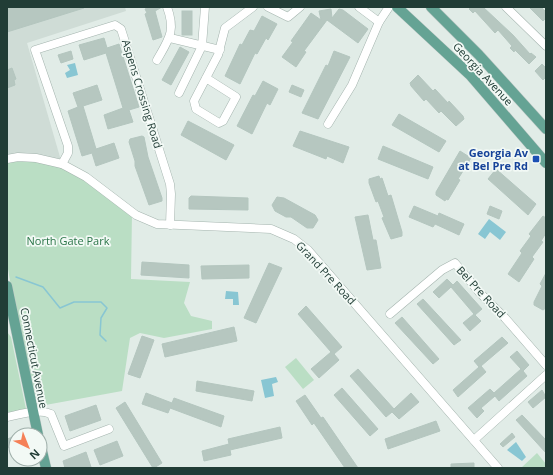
<svg xmlns="http://www.w3.org/2000/svg" width="553" height="475" viewBox="0 0 553 475" font-family="'Open Sans',sans-serif">
  <rect width="100%" height="100%" fill="#e1ece7"/>
  <!-- built -->
  <polygon fill="#cfdcd6" points="7,7 125,7 126,11 27,43 62,164 7,159"/>
  <!-- green -->
  <g fill="#badec4">
    <polygon points="7,159 62,164 132,213 131,279 190,282 184,303 191,316 212,321 212,329 164,338 140,333 130,338 122,391 40,406 39,403 31,405 7,263"/>
    <polygon points="7,332 11,337 26,409 7,413"/>
    <polygon points="296,358 314,380 303,389 285,367"/>
    <polygon points="537,453 546,464 546,468 521,468"/>
  </g>
  <!-- water -->
  <g fill="#88c6d3">
    <polygon points="75,63 78,75 67,78 65,73 70,70 67,65"/>
    <polygon points="489,219 506,232 500,240 490,232 485,239 478,234"/>
    <polygon points="226,291 238,292 239,305 233,305 233,299 225,299"/>
    <polygon points="276,377 278,382 272,384 274,396 265,398 261,380"/>
    <polygon points="516,442 526,457 522,461 507,450"/>
  </g>
  <g fill="none" stroke-linecap="round" stroke-linejoin="round">
    <!-- stream -->
    <polyline stroke="#88c6d3" stroke-width="1.5" points="16,277 43,287 60,308 74,302 101,302 107,308 101,318 100,335 106,341"/>
  </g>
  <!-- building -->
  <g fill="#b6c7c0" stroke="#b4c6bf">
    <polygon points="7,7 83,7 84,8 7,32"/>
    <polygon points="149,7 162,7 155,11 162,37 153,40 145,14 147,13 145,9"/>
    <polygon points="471,7 483,7 513,35 530,54 531,53 536,57 529,64 515,50 514,52 510,48 512,46 498,30 495,33 475,11 473,13 469,9"/>
    <polygon points="529,7 541,7 546,12 546,18 543,21"/>
    <polygon points="331,9 332,18 339,9 343,10 368,29 358,43 327,20 304,51 306,52 296,67 282,57 293,42 291,41 311,13 321,20 319,11"/>
    <rect x="182" y="11" width="10" height="24"/>
    <polygon points="262,16 277,24 268,40 266,38 257,54 255,53 240,84 225,76 240,44 242,45 250,30 254,31"/>
    <polygon points="104,38 107,48 119,44 139,107 129,110 133,122 108,129 104,115 123,108 106,53 84,60 79,45"/>
    <polygon points="180,47 189,52 171,85 162,80"/>
    <polygon points="71,51 73,59 61,63 58,55"/>
    <polygon points="334,51 350,57 318,119 302,113 326,65 328,66"/>
    <polygon points="542,64 546,68 546,77 543,80 535,71"/>
    <polygon points="12,68 16,79 14,80 15,85 7,88 7,70"/>
    <polygon points="418,75 433,91 435,89 448,103 449,101 463,116 464,119 456,126 441,111 439,113 426,99 424,101 411,86 410,83"/>
    <polygon points="263,81 278,89 270,105 267,103 252,134 237,126 253,95 255,96"/>
    <polygon points="97,85 102,100 83,106 96,149 114,143 119,158 96,166 92,153 82,156 68,111 78,107 73,93"/>
    <polygon points="292,85 304,90 301,97 289,92"/>
    <polygon points="399,114 446,141 439,152 392,125"/>
    <polygon points="188,121 234,145 226,160 181,135"/>
    <polygon points="300,131 349,147 343,163 327,156 326,159 293,146"/>
    <polygon points="142,136 144,137 148,157 162,198 162,201 149,205 135,166 135,161 129,142 130,139"/>
    <polygon points="383,146 433,167 428,179 378,159"/>
    <polygon points="460,151 471,158 458,179 460,180 448,200 446,199 445,201 436,195 436,192"/>
    <polygon points="496,169 536,204 528,215 488,179"/>
    <polygon points="379,176 380,179 382,178 388,196 391,195 402,232 402,236 391,239 382,218 384,217 378,201 376,202 369,183 369,179"/>
    <polygon points="191,196 248,198 248,210 189,209 189,198"/>
    <polygon points="277,197 284,198 315,215 318,220 313,228 307,228 291,217 286,217 275,211 272,205"/>
    <polygon points="414,206 438,216 439,213 464,224 459,235 435,224 433,227 409,217"/>
    <polygon points="490,206 502,211 499,219 487,214"/>
    <polygon points="368,215 373,240 376,240 381,268 367,270 355,217"/>
    <polygon points="543,216 546,218 546,233 541,241 543,242 532,257 534,259 519,282 508,274 522,253 520,251 531,236 529,234"/>
    <polygon points="142,262 189,265 189,278 141,275"/>
    <polygon points="269,263 282,268 256,323 244,318"/>
    <polygon points="249,265 249,278 202,279 201,266"/>
    <polygon points="546,273 546,308 543,310 534,305 534,302 542,286 540,284"/>
    <polygon points="447,279 453,285 457,281 482,309 475,315 481,321 470,331 463,323 474,314 451,287 439,298 433,292"/>
    <polygon points="423,299 461,340 454,345 417,304"/>
    <polygon points="306,306 342,347 334,354 339,360 319,378 311,369 331,352 298,314"/>
    <polygon points="402,317 439,359 433,364 395,323"/>
    <polygon points="234,327 237,341 165,357 162,344"/>
    <polygon points="142,336 154,340 140,378 128,374"/>
    <polygon points="502,337 508,343 481,366 486,372 458,397 453,390 479,367 474,361"/>
    <polygon points="517,351 529,365 523,371 527,376 499,401 495,396 481,408 484,411 477,418 468,408 490,389 494,393 521,369 510,357"/>
    <polygon points="358,369 394,409 411,393 419,402 399,419 392,412 386,417 350,376"/>
    <polygon points="197,381 254,391 252,401 196,391"/>
    <polygon points="342,388 378,429 370,436 334,395"/>
    <polygon points="542,390 546,397 533,408 528,402"/>
    <polygon points="146,393 172,403 174,398 224,416 221,427 170,408 168,413 142,404"/>
    <polygon points="305,395 321,418 323,417 358,468 345,468 314,423 312,425 296,401"/>
    <polygon points="125,402 162,463 154,468 153,468 116,408"/>
    <polygon points="96,405 101,420 70,431 65,416"/>
    <polygon points="522,415 546,440 546,453 516,420"/>
    <polygon points="436,421 440,431 388,449 385,439"/>
    <polygon points="280,427 282,438 230,450 231,455 204,461 202,451 229,444 228,439"/>
    <polygon points="512,433 515,437 503,447 500,444"/>
    <polygon points="13,437 16,437 16,446 7,448 7,439"/>
    <polygon points="117,441 123,456 100,465 94,450"/>
    <polygon points="86,452 91,467 65,468 63,461"/>
    <polygon points="474,463 474,468 451,468 451,464"/>
  </g>
  <g fill="none" stroke-linecap="round" stroke-linejoin="round">
    <defs>
      <g id="minor">
        <polyline points="268,7 288,17 300,7"/>
        <polyline points="359,7 379,22"/>
        <polyline points="506,7 546,46"/>
        <polyline points="170,38 220,50"/>
        <path d="M 157,60 C 169,39 176,31 167,7"/>
        <polyline points="206,78 236,97 223,121 219,123 196,109 194,101 218,55 225,28 253,7"/>
        <polyline points="179,93 202,46 205,7"/>
        <polyline points="328,124 352,85 379,22 389,7"/>
        <polyline points="7,159 18,157 36,158 62,164 86,177 136,215 157,224 271,229 294,239 308,250 498,468"/>
        <polyline points="62,164 68,153 68,146 35,50 115,25 121,29 170,184 171,194 170,225"/>
        <polyline points="390,314 442,270 455,263 479,292 505,318 546,365"/>
        <path d="M 7,417 C 21,414 38,408 51,414 L 64,446 L 109,429"/>
        <polyline points="474,440 546,375"/>
      </g>
      <g id="major">
        <polyline points="397,7 470,75 546,163"/>
        <polyline points="431,7 479,55 546,129"/>
        <polyline points="7,286 38,435"/>
        <polyline points="40,443 46,468"/>
      </g>
    </defs>
    <!-- minor casing -->
    <use href="#minor" stroke="#a4b4ae" stroke-width="9"/>
    <!-- major casing -->
    <use href="#major" stroke="#c1c9c7" stroke-width="11"/>
    <!-- minor -->
    <use href="#minor" stroke="#fff" stroke-width="8"/>
    <!-- major -->
    <use href="#major" stroke="#65a394" stroke-width="10"/>
  </g>
  <!-- markers -->
  <rect fill="#1a4fb4" stroke="#f2f9f5" stroke-width="1.5" x="532" y="155" width="8" height="8" rx="2"/>
  <g text-anchor="middle" stroke-width="3.5" stroke-linejoin="round" paint-order="stroke">
    <!-- street labels -->
    <g font-size="11" fill="#213d36" stroke="#f2f9f5">
      <text transform="translate(483 74) rotate(47)" y="4">Georgia Avenue</text>
      <text transform="translate(142 94) rotate(73)" y="4">Aspens Crossing Road</text>
      <text transform="translate(326 273) rotate(47)" y="4">Grand Pre Road</text>
      <text transform="translate(481 292) rotate(47)" y="4">Bel Pre Road</text>
      <text transform="translate(34 358) rotate(79)" y="4">Connecticut Avenue</text>
    </g>
    <!-- transit labels -->
    <g font-size="11" font-weight="bold" fill="#164399" stroke="#f2f9f5" text-anchor="end">
      <text x="528" y="157">Georgia Av<tspan x="528" dy="13">at Bel Pre Rd</tspan></text>
    </g>
    <!-- park labels -->
    <g font-size="11" fill="#2a7548" stroke="#f2f9f5">
      <text x="68" y="245">North Gate Park</text>
    </g>
  </g>
  <!-- border -->
  <rect width="553" height="475" fill="none" stroke="#213d36" stroke-width="16"/>
  <!-- north arrow -->
  <g transform="translate(28 447) rotate(137)"><circle r="19" fill="#f2f9f5" stroke="#9eaea9"/>
  <path d="M0-3L7 15L0 10L-7 15Z" fill="#f58057"/>
  <text y="-6" font-size="11" font-weight="bold" text-anchor="middle" fill="#213d36">N</text>
  </g>
</svg>
